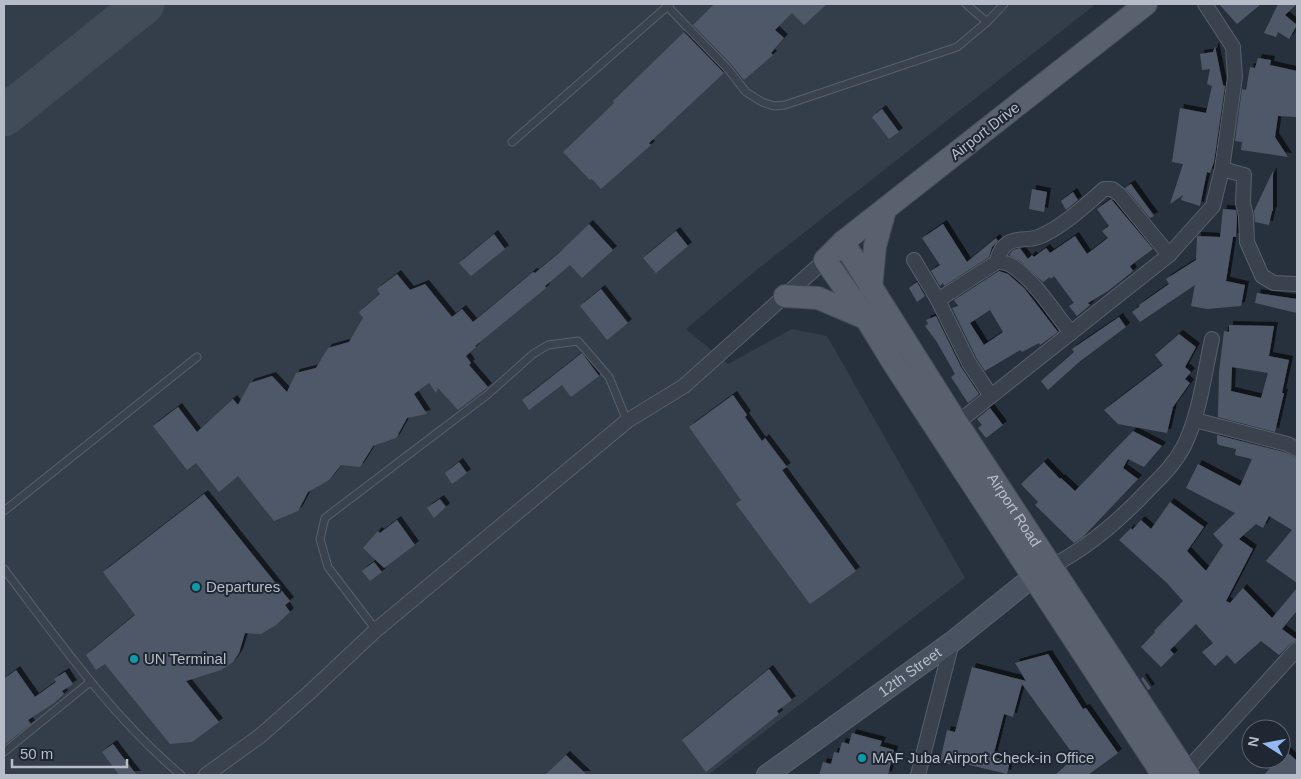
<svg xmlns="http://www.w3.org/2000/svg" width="1301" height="779" viewBox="0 0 1301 779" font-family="Helvetica,sans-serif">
  <defs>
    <filter id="shadow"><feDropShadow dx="4" dy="-4" stdDeviation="0" flood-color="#0009"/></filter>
  </defs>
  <rect width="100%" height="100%" fill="#27303d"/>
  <!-- airport -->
  <polygon fill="#343d4a" points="4,4 1096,4 754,272 686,329 728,364 792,329 827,336 965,578 708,775 4,775"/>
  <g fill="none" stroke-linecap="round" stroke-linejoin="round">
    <!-- taxiway -->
    <polyline stroke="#424b58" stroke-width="41" points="4,116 144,4"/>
  </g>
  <!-- building -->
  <g fill="#505968" fill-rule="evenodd" filter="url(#shadow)">
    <polygon points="714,4 827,4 804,25 792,13 775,30 784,38 771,53 773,55 744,80 732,65 693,25"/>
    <polygon points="1219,4 1261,4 1237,24"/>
    <polygon points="1278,4 1297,4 1285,15 1297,25 1289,39 1278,32 1276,37 1264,33"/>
    <polygon points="684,32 724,73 649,143 651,145 601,189 592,179 590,180 563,152 614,103 613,101"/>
    <polygon points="1215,46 1223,85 1225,86 1214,162 1210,173 1207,172 1200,206 1181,200 1183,195 1170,204 1183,164 1172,162 1180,108 1206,113 1212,86 1207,84 1210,69 1202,70 1200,54 1213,52"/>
    <polygon points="1258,58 1271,60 1270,65 1297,71 1297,117 1278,116 1275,137 1288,157 1241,150 1242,142 1235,141 1242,89 1246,90 1250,67 1255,68"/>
    <polygon points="882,109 899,132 889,139 872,117"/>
    <polygon points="1273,171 1273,211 1272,211 1269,225 1255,222 1254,211"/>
    <polygon points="1131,184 1154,216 1150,218 1125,188"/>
    <polygon points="1032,189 1047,192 1044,212 1029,209"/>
    <polygon points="1073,192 1078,200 1066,210 1061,201"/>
    <polygon points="1111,199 1153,249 1130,266 1133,271 1108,291 1088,303 1090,305 1077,316 1069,306 1074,303 1054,276 1051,279 1050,277 1043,282 1020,261 1009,255 1013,250 1020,248 1028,259 1032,255 1034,257 1046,248 1050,253 1075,236 1087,254 1108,238 1102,231 1109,226 1097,209"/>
    <polygon points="1223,209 1236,210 1237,217 1236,237 1233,237 1226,281 1245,285 1241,306 1207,309 1191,306 1195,285 1140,322 1132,312 1140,306 1139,305 1169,284 1166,279 1196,260 1197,236 1220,237"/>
    <polygon points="589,224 613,250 582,278 570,265 545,286 546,288 475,346 476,347 466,356 471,363 469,365 488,387 458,410 438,388 436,393 429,383 414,394 427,414 407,418 396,438 373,446 360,467 341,465 329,480 308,492 298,511 274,521 238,476 219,492 196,463 187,470 153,426 178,407 197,432 233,399 238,405 250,383 272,376 287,392 296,373 316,368 328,348 349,342 363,318 359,312 380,294 377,289 397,274 410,290 425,284 452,317 462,309 473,322 533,272 535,273 559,253"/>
    <polygon points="943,224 967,262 996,238 998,241 992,247 989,257 944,286 943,283 940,286 931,271 940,265 922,238"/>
    <polygon points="676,231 688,246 656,273 643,258"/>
    <polygon points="494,234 505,249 471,276 459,263"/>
    <path d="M 999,271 L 1008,274 L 1024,288 L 1058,332 L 1040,345 L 1039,343 L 1022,352 L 1020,350 L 985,371 L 977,359 L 952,308 L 958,306 L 954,300 ZM 990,310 L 1003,332 L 984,345 L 970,323 Z"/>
    <polygon points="917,282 925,296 917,302 909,288"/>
    <polygon points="601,289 628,323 607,340 580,306"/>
    <polygon points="1257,293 1297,299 1297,313 1255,303"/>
    <polygon points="936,316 961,367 979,394 968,403 951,377 955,374 937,342 925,326 928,324 926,320"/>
    <polygon points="1119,317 1126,327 1079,362 1048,390 1041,381 1074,352 1072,349"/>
    <path d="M 1229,325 L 1274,326 L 1269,356 L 1289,360 L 1282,393 L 1284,393 L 1275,432 L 1218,417 L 1219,372 L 1224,331 L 1229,332 ZM 1232,367 L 1268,373 L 1261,398 L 1231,391 Z"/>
    <polygon points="1179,334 1196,347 1185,367 1191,372 1185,379 1190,383 1173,407 1167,433 1118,424 1104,410 1163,365 1155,355"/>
    <polygon points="582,353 599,376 571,397 562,385 529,410 522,400"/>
    <polygon points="733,395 747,415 745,417 762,441 765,438 787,467 782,470 856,571 810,604 736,504 741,500 689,427"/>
    <polygon points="990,408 1003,425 986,438 978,428 982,425 977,419"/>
    <polygon points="1133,431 1162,446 1144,467 1128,459 1123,468 1138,479 1083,537 1074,543 1035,505 1038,502 1021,484 1044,462 1060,479 1061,478 1075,491"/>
    <polygon points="1217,435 1284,452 1297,458 1297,583 1266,561 1292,530 1269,516 1263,528 1256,524 1239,539 1253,549 1226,601 1230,603 1243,588 1272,618 1297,588 1297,611 1282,629 1297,640 1291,643 1279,655 1261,641 1235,664 1227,655 1215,666 1202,652 1213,643 1196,624 1170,650 1174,654 1161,667 1141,647 1155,632 1154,631 1183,601 1167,583 1119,540 1131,528 1132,530 1141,520 1151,529 1170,502 1204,527 1187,551 1206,571 1223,545 1213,534 1235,513 1186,488 1198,464 1240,486 1252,459 1235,455 1236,449 1219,445 1217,443"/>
    <polygon points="459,462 467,473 452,484 445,473"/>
    <polygon points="204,494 290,601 285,605 290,612 276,625 261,634 245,633 239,653 233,662 221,670 186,681 219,722 192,742 170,744 105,664 96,670 86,655 135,615 103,572"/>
    <polygon points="440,499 446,507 434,518 427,508"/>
    <polygon points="397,520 415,545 384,568 363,548 378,531 380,533"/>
    <polygon points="374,562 382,572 370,581 362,571"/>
    <polygon points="1048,654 1083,709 1086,708 1118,753 1088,775 1055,775 1075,757 1022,684 1013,717 1004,714 993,757 1010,761 1007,774 953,761 952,765 940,762 947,730 955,732 972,667 1026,681 1015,663"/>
    <polygon points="769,669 792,700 777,711 779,714 706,772 682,740"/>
    <polygon points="16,670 35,697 56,682 54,679 65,672 73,684 62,691 64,694 54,703 28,720 31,724 4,745 4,679"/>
    <polygon points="1143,677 1151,688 1148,690 1141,679"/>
    <polygon points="852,733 882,741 880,746 894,750 888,775 819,775 823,762 831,764 834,752 839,753 842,742 849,744"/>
    <polygon points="113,744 125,760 137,775 119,775 102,752"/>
    <polygon points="1285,750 1297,761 1297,775 1264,775 1278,759 1281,759 1281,755"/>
    <polygon points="566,755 587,775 545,775"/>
  </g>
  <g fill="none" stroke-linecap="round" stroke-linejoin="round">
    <defs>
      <g id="lane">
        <polyline points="966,4 987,22"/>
        <polyline points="667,6 728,69 746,92 762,102 774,106 785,105 957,47 987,22 1004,4"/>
        <polyline points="512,142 670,4"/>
        <polyline points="4,511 197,357"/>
        <path d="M 4,569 C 59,641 111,716 181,775"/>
        <polyline points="376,630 328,567 320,539 325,518 487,395 533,354 548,345 578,341 609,377 627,421"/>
        <polyline points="4,752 90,682"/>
      </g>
      <g id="street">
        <polyline points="1222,169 1244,175 1243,203 1246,216 1247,242 1262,276 1274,283 1297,284"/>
        <polyline points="914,260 938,300 969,363 991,396"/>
        <path d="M 997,262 C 1004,262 1009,263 1015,268 C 1037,284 1054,312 1071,333"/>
        <path d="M 938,300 L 997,262 C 998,254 1001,248 1008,243 C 1018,237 1029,241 1038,237 C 1059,230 1087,204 1104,189 L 1112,189 L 1120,195 L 1169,255"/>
        <polyline points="1195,420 1287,444 1297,449"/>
        <polyline points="957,423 1169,255 1213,206 1222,169 1235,77 1233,47 1205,4"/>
        <path d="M 1052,566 C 1089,547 1121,519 1150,488 C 1163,475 1175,463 1184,446 C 1200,413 1204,375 1212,339"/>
        <polyline points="1186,771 1297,649"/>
        <polyline points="206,775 260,736 310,692 376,630 627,421 684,386 825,260"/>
        <polyline points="918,775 952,642"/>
      </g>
      <g id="secondary">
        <path id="s1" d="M 767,775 L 952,642 L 1034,576 L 1047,569"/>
      </g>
      <g id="primary">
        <polyline points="1146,4 843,242 825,260 866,318 894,364 1163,775"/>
        <path id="s2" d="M 843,242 L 957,423 L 1188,775"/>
        <polyline points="871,288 875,246 885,210"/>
        <polyline points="785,296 818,298 865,318"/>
      </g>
    </defs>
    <!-- lane casing -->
    <use href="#lane" stroke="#58606b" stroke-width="9"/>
    <!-- street casing -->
    <use href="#street" stroke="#58606b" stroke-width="16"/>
    <!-- secondary casing -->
    <use href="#secondary" stroke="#58606b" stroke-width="22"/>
    <!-- primary casing -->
    <use href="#primary" stroke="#444b57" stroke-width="24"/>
    <!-- lane -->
    <use href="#lane" stroke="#3a424e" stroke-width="7"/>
    <!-- street -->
    <use href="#street" stroke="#3a424e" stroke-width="14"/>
    <!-- secondary -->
    <use href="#secondary" stroke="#495260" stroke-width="20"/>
    <!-- primary -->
    <use href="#primary" stroke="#58616d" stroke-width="22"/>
  </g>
  <!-- markers -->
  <g fill="#0f9aa8" stroke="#1f2733" stroke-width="2">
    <circle cx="196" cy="587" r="5"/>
    <circle cx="134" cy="659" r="5"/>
    <circle cx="862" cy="758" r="5"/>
  </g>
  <g text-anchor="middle" stroke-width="4" stroke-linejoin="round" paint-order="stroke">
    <!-- street labels -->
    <g font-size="15" fill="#b7bdc8" stroke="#1f2733">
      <text transform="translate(985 131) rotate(-38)" y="5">Airport Drive</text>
      <text dy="5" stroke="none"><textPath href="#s2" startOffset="318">Airport Road</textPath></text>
      <text dy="5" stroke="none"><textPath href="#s1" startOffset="176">12th Street</textPath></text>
    </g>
    <!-- poi labels -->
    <g font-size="15" fill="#b7bdc8" stroke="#1f2733" text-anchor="start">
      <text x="206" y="592">Departures</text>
      <text x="144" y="664">UN Terminal</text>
      <text x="872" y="763">MAF Juba Airport Check-in Office</text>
    </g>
  </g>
  <!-- border -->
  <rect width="1301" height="779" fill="none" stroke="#b7bdc8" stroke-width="10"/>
  <!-- north arrow -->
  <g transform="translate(1266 744) rotate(281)"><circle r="24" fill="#1f2733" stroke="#5c636f"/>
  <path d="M0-4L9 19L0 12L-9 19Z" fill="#93b7f1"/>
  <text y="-8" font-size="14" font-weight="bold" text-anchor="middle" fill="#b7bdc8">N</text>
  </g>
  <!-- scale -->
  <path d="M12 759v8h115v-8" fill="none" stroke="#b7bdc8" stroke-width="2.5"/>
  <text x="20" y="759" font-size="15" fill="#b7bdc8" stroke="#1f2733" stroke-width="4" paint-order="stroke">50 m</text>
</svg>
